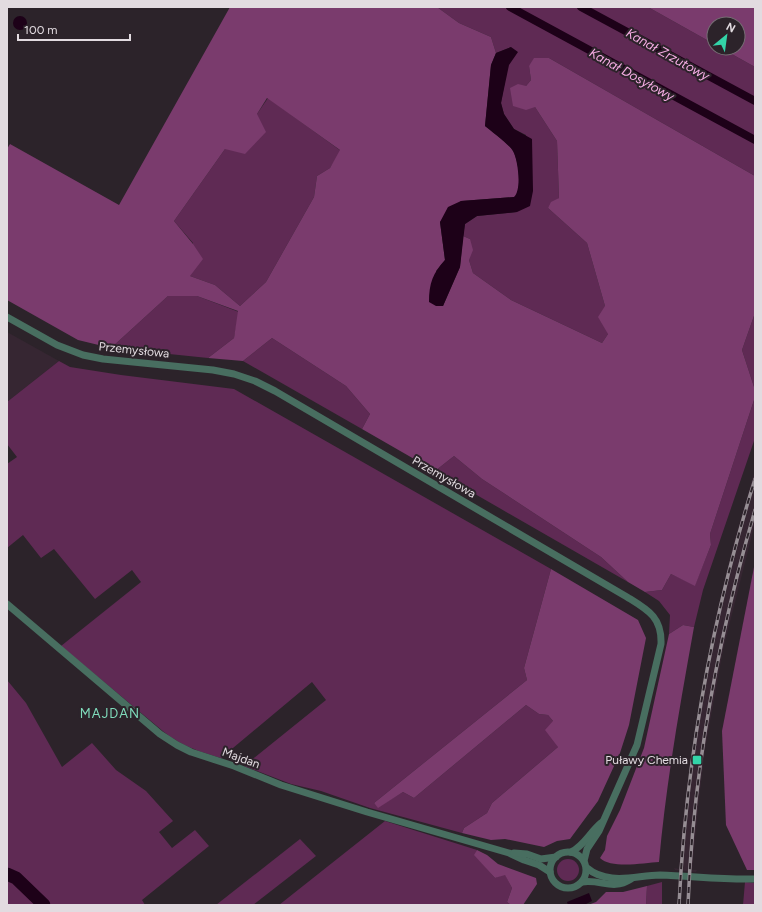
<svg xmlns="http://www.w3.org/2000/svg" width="762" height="912" viewBox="0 0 762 912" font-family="Figtree,sans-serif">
  <rect width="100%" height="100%" fill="#2c232a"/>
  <!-- built -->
  <g fill="#362632">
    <polygon points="7,332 59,361 7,402"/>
    <polygon points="755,470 755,523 723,650 705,749 699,799 692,870 697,870 696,872 675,870 674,868 679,869 683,820 690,765 710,647 709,646 733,546"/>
  </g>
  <!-- green -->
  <g fill="#5f2a54">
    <polygon points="437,7 648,7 714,44 714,48 721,48 755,67 755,176 549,58 529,66 531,80 526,86 535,107 557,141 559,198 548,208 587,243 605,306 608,334 602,343 511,300 473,273 469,260 470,239 463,236 465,224 477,216 517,212 526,135 514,129 504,114 501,103 511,47 496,53 491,37 459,23"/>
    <polygon points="268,98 341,151 330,168 317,176 314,197 266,282 240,306 215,285 190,276 193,243 174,221 225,149 257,114"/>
    <polygon points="168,296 197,296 239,312 234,338 208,358 111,348"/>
    <polygon points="755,313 755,390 742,350"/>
    <polygon points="272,338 346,386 370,414 362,429 243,361"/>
    <path d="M 59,361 L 70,367 L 121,375 L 234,389 L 551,569 L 524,668 L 527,680 L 374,803 L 378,807 L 403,792 L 414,798 L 526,705 L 539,714 L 548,715 L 553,721 L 558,747 L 492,803 L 487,813 L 464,828 L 462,833 L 370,808 L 321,791 L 291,784 L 244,766 L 326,700 L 312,682 L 221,758 C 198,751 184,747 164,732 L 61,646 L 141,582 L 132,570 L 95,599 L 54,549 L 41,558 L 23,535 L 7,548 L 7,464 L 17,457 L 7,444 L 7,402 Z"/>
    <polygon points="755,397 755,438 703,590 694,627 683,625 669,634 670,615 659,601 645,592 662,590 671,574 695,585 711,545 710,534"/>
    <polygon points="454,456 482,479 601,557 628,582 435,471"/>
    <polygon points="7,680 26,703 62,767 92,743 116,770 146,791 173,821 159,832 172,848 195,830 209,846 142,900 145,905 7,905"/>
    <polygon points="385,821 477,850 475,855 495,878 505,874 512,888 507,902 511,905 279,905"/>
    <polygon points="300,839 316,856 253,905 216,905"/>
    <circle cx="568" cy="870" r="11"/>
    <polygon points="662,882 662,905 646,905 647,886"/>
    <polygon points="745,882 755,883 755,905 743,905"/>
  </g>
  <!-- forest -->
  <g fill="#7a3b6d" fill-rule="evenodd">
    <path d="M 230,7 L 437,7 L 459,23 L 491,37 L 496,53 L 491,65 L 485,126 C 491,131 510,145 513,151 C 519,160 522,190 515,197 L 461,201 L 440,222 L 445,260 L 436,271 L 443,306 L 460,267 L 463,236 L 470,239 L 473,250 L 469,260 L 473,273 L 511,300 L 602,343 L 608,334 L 598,317 L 605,306 L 587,243 L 548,208 L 551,202 L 559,198 L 557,141 L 535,107 L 526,110 L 513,106 L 510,88 L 518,84 L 526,86 L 531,80 L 529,66 L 534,58 L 549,58 L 755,176 L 755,313 L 742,350 L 755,390 L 755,397 L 710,534 L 711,545 L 695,586 L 671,574 L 662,590 L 645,592 L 628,582 L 601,557 L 482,479 L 454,456 L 435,471 L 362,429 L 370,414 L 346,386 L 272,338 L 243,361 L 208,358 L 234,338 L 238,311 L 197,296 L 168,296 L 111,348 L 78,340 L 7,300 L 7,149 L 10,144 L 119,205 ZM 267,98 L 340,150 L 330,168 L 317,176 L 314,197 L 266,282 L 240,306 L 215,285 L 190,276 L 203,259 L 193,244 L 174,221 L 225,149 L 245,154 L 266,132 L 257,114 Z"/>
    <polygon points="648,7 755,7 755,67 721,48 738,48 738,24 714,24 714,44"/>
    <polygon points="755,562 755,870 747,870 726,825 722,731"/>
    <polygon points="551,569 638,620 646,638 629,725 620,753 598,801 570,839 557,841 544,847 505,839 491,840 462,833 464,828 487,813 492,803 558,747 545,730 553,721 548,715 539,714 526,705 414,798 403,792 378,808 374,803 527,680 524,668"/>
    <path d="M 683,625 L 694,627 C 680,705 666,783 659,862 C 644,863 611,869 600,858 L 605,850 L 607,836 L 620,810 L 644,748 L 669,634 Z"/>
    <polygon points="477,850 487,855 498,864 536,878 537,884 523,905 511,905 507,902 512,888 505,875 495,878 474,855"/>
    <polygon points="647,886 646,905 588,905 596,902 606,892 623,892"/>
  </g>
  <!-- water -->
  <g fill="#1d0118">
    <circle cx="20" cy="23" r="7"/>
    <path d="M 511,47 L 518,52 L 509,65 L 501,103 L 504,114 L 514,129 L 532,139 L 533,191 L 530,206 L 517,212 L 477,216 L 465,224 L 460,267 L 443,306 L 436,306 L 429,302 C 429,283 433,273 445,260 L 440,222 L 448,207 L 461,201 L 514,197 C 522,190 518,160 513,151 C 510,145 491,131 485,126 L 491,65 L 496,53 Z"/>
    <polygon points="589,893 592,901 584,905 568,905 567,902"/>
  </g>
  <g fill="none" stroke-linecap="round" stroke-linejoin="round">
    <!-- canal -->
    <g stroke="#1d0118" stroke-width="8">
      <polyline points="510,7 755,140"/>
      <polyline points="581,7 755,101"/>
    </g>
    <!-- river -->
    <polyline stroke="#1d0118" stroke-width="13" points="7,874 16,878 44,905"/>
    <!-- street -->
    <g stroke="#486e60" stroke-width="7">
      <path d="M 7,317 L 57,345 L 83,355 L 103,359 L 213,370 L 234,374 L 255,381 L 275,391 L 627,597 C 648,610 662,617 661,644 L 637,745 L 599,831 L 587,849 L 584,861"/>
      <polyline points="7,604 160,734 177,745 191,752 234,766 281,785 367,812 509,853 524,860 539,865 550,872"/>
      <circle cx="568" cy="870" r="18"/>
      <path d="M 571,852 C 584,846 590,832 601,823"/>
      <polyline points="514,853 527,854 541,859 556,857"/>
      <path d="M 587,868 C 594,874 602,877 612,878 C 628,880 644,875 660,875 C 692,876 723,880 755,879"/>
      <path d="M 582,882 C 602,879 612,891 631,879"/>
    </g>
    <defs>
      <g id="rail">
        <path d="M 679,905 C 686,761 712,617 755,479"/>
        <path d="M 688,905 C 693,772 718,638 755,510"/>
      </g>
    </defs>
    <!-- rail casing -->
    <use href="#rail" stroke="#968e94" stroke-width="3.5"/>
    <!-- rail -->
    <use href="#rail" stroke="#2c232a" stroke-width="2" stroke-dasharray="6" stroke-linecap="butt"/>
  </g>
  <!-- markers -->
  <rect fill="#33d4a8" stroke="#2c232a" stroke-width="1.5" x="692" y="755" width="10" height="10" rx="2"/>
  <g text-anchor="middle" stroke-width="4" stroke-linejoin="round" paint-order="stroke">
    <!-- street labels -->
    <g font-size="12" fill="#e2dbe0" stroke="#2c232a">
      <text transform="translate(134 350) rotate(6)" y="4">Przemysłowa</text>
      <text transform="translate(444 477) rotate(30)" y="4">Przemysłowa</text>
      <text transform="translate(241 758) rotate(20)" y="4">Majdan</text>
    </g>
    <!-- poi labels -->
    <g font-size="12" fill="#e2dbe0" stroke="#2c232a" text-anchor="end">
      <text x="688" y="764">Puławy Chemia</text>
    </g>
    <!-- water labels -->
    <g font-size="13" font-style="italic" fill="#f8aee6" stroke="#2c232a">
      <text transform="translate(668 54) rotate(29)" y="5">Kanał Zrzutowy</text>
      <text transform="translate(632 74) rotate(29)" y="5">Kanał Dosyłowy</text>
    </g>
    <!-- neighbourhood labels -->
    <g font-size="13" letter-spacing="1" fill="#7fdbbb" stroke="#2c232a">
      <text x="110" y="718">MAJDAN</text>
    </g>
  </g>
  <!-- border -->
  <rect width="762" height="912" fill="none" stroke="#e2dbe0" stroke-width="16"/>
  <!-- north arrow -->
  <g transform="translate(726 36) rotate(29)"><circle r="19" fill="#2c232a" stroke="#756d73"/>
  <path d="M0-3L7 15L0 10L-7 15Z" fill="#33d4a8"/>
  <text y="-6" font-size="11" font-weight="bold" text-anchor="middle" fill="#e2dbe0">N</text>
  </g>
  <!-- scale -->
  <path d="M18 34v6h112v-6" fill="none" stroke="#e2dbe0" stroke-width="2"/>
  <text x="24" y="34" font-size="12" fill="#e2dbe0" stroke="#2c232a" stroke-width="3" paint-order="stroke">100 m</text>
</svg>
